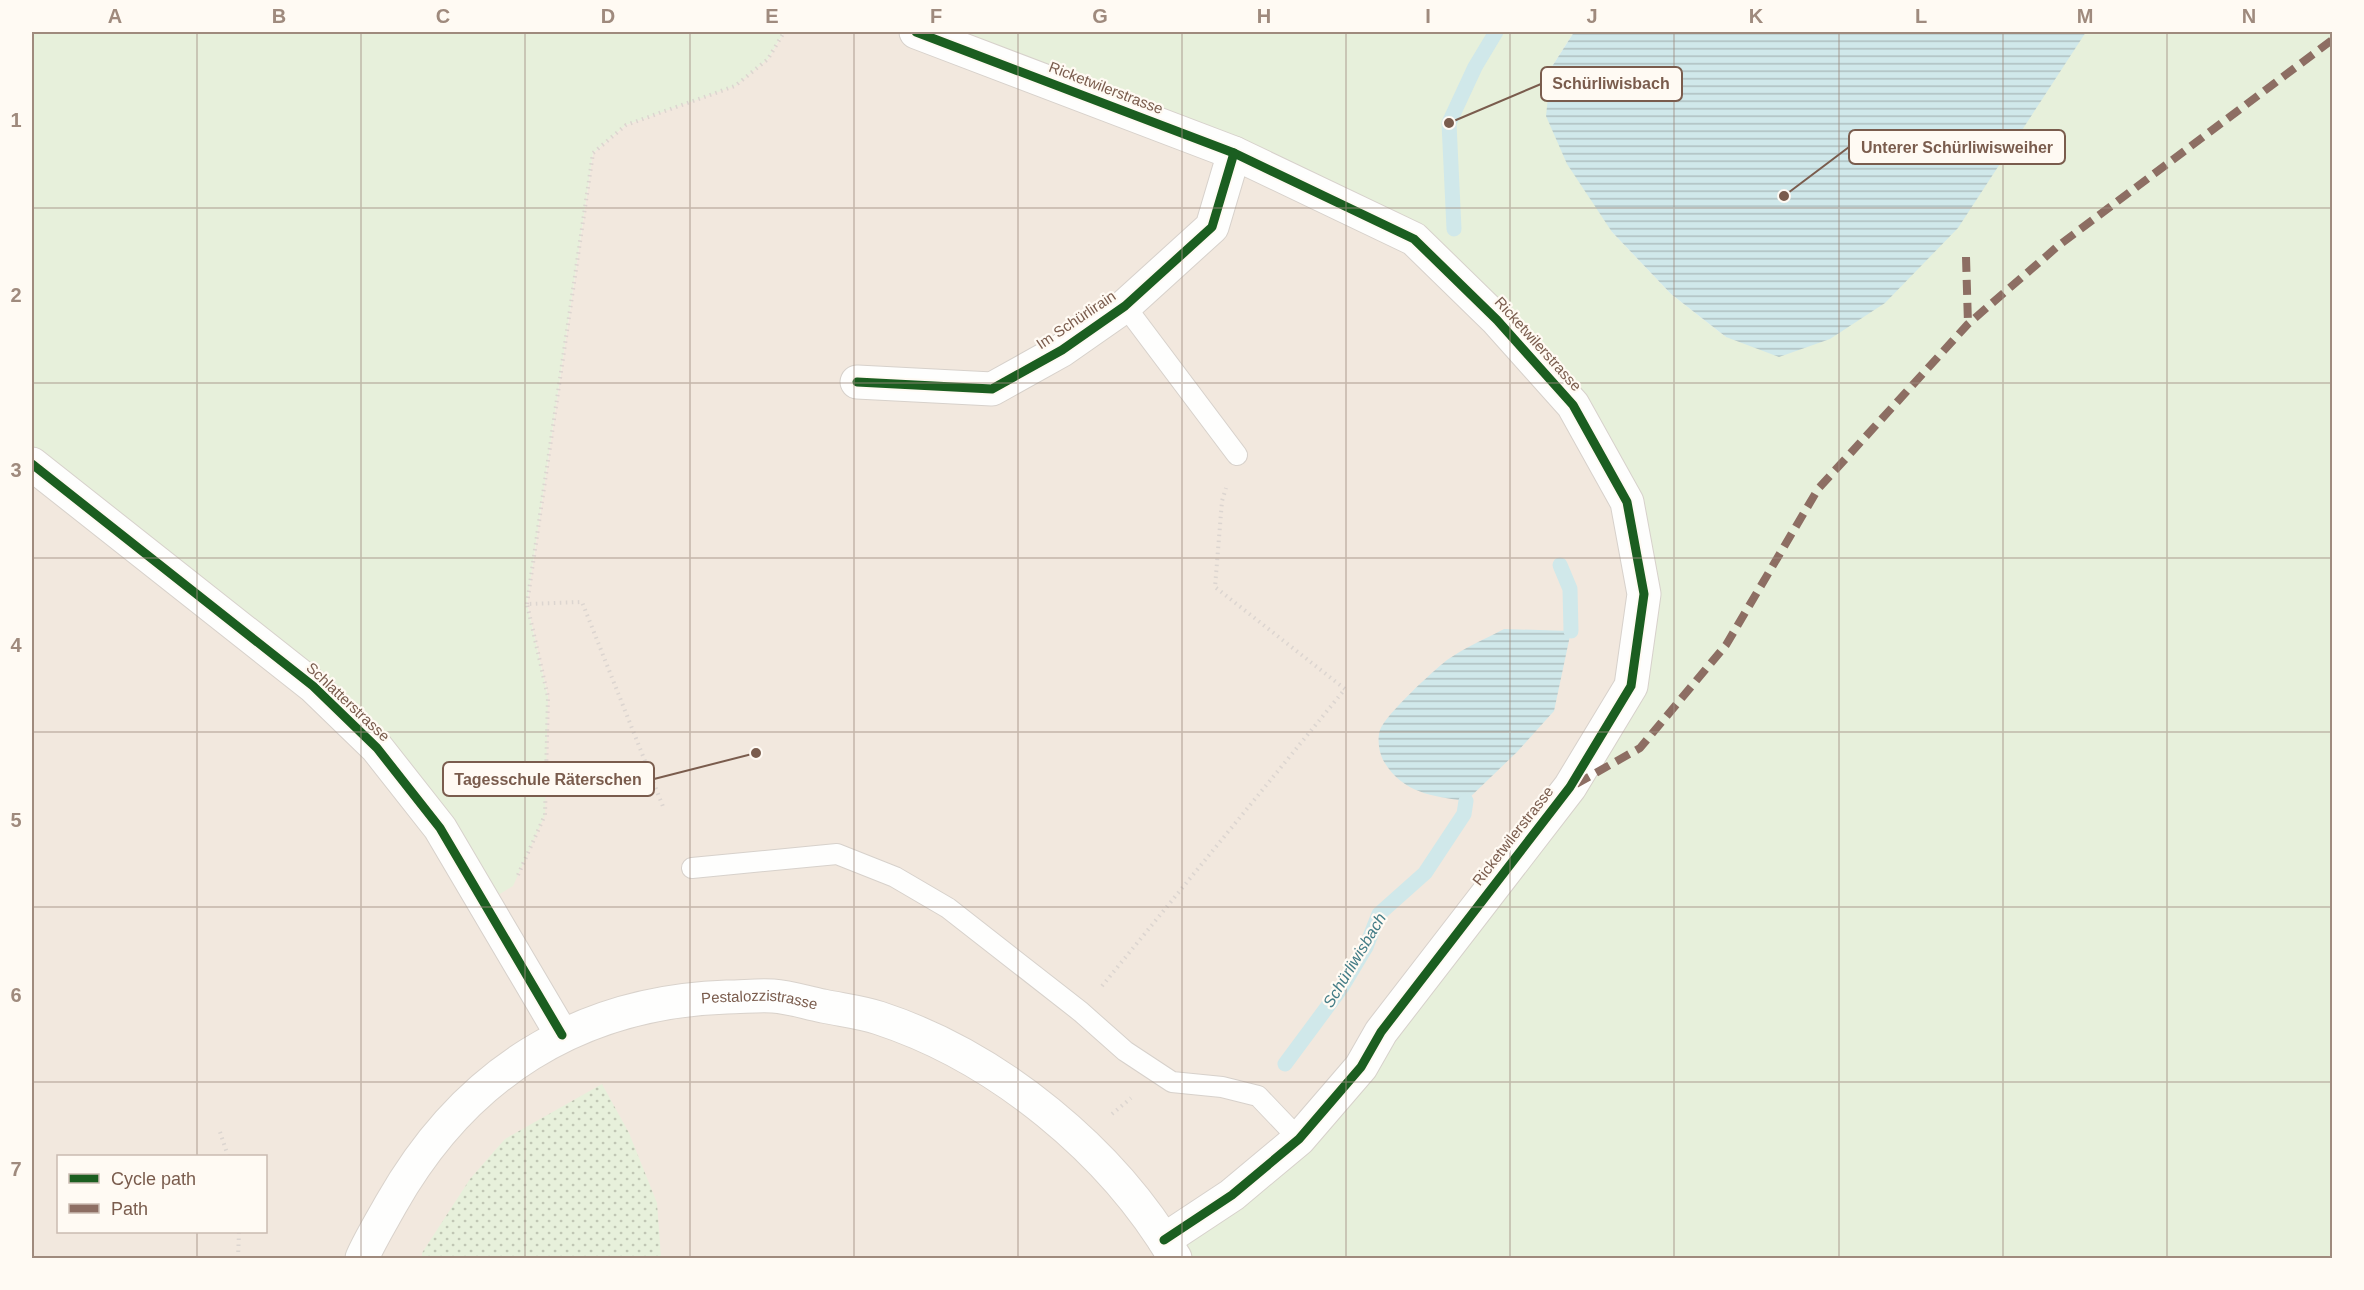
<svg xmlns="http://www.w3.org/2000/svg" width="2364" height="1290" viewBox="0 0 2364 1290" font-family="Helvetica,sans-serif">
  <defs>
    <pattern id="park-dots" width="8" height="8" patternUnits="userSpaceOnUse" patternTransform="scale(1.5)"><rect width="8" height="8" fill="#e7f0db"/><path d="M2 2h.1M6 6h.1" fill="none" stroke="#c0c6b4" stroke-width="1.8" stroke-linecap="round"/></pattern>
    <pattern id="water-rules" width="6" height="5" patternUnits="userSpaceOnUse" patternTransform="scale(1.5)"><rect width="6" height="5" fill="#d0e8ea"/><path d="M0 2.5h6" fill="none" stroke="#aebfc0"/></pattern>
  </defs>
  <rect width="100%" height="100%" fill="#f9f5f0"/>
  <!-- residential -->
  <path fill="#f2e8de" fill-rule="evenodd" d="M 784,32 L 916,32 L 1414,239 L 1497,320 L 1627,502 L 1631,686 L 1381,1032 L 1175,1258 L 32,1258 L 32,464 L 548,697 L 527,604 L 593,153 L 626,125 L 735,85 L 768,59 ZM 58,1156 L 266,1156 L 266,1232 L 58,1232 Z"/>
  <!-- green -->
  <g fill="#e7f0db">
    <polygon points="32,32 784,32 768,59 735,86 626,125 593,153 527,604 548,697 545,815 513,886 485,903 377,748 32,464"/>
    <polygon points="916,32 1574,32 1551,68 1612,232 1671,294 1726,337 2086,32 2332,32 2332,1258 1175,1258 1164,1240 1299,1139 1631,686 1644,594 1573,405 1414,239"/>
  </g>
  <!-- park -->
  <polygon fill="url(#park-dots)" points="602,1084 629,1133 657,1203 661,1258 422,1258 422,1253 470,1179 505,1139"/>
  <!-- water -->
  <g fill="url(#water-rules)">
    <polygon points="1574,32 2086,32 1958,228 1885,303 1830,339 1779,357 1726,337 1671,294 1612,232 1567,164 1546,116 1551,68"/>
    <path d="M 1504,629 L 1571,631 L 1554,711 L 1517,752 L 1466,801 C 1431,796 1402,793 1383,760 C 1379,752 1377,739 1380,730 C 1386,714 1433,671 1447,660 C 1464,648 1485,639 1504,629 Z"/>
  </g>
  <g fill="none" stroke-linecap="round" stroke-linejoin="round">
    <!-- stream -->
    <g stroke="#d0e8ea" stroke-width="15">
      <polyline points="1454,229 1449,123 1475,67 1496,32"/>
      <polyline points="1560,565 1570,589 1571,631"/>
      <polyline points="1285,1064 1342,987 1366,947 1379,914 1425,873 1464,814 1466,801"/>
    </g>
    <defs>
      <g id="service">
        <polyline points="1125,306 1237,455"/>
        <polyline points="692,868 837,854 895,877 948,908 1081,1012 1125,1051 1172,1082 1222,1087 1258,1096 1299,1139"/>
      </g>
      <polyline id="minor" points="857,382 992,389 1062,350 1125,306 1212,227 1234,153"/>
      <g id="tertiary">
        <polyline points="916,32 1234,153 1414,239 1497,320 1573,405 1627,502 1644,594 1631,686 1570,787 1381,1032 1361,1067 1299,1139 1232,1195 1164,1240"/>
        <polyline points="32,464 313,686 377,748 440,828 562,1035"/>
      </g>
      <g id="secondary">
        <path id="s1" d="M 362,1258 C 370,1240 381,1222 391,1204 C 464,1075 577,1002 727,997 C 742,997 758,995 773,996 C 790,997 807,1003 823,1006 C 842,1010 861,1012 879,1018 C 998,1057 1112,1151 1175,1258"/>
      </g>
    </defs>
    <!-- service casing -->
    <use href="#service" stroke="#d7d1cb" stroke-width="22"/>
    <!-- minor casing -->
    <use href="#minor" stroke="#d7d1cb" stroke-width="35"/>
    <!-- tertiary casing -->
    <use href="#tertiary" stroke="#d7d1cb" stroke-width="35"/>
    <!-- secondary casing -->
    <use href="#secondary" stroke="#d9d2cb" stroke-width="35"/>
    <!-- path -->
    <g stroke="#dcd5d0" stroke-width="4" stroke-dasharray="1.5 4.5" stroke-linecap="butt">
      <polyline points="527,604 593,153 626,125 735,86 768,59 784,32"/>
      <polyline points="518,875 545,815 548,697 527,604 582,602 664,809"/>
      <polyline points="1102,986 1345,689 1215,587 1222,501 1226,488"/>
      <polyline points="1112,1114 1131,1098"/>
      <polyline points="220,1132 228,1156"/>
      <polyline points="238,1258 239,1232"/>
    </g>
    <!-- service -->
    <use href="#service" stroke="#fefefd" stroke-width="20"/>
    <!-- minor -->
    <use href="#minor" stroke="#fefefd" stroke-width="33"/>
    <!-- tertiary -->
    <use href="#tertiary" stroke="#fefefd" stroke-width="33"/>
    <!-- secondary -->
    <use href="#secondary" stroke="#fefefd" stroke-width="33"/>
    <!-- quiet -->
    <g stroke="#8d6e63" stroke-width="8" stroke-dasharray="15 8" stroke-linecap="butt">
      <polyline points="1966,257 1968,324"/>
      <polyline points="1576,784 1640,748 1726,645 1818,489 1968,324 2058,246 2332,40"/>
    </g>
    <defs>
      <g id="cycleway">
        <polyline points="916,32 1234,153 1414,239 1497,320 1573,405 1627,502 1644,594 1631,686 1570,787 1381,1032 1361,1067 1299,1139 1232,1195 1164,1240"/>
        <polyline points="857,382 992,389 1062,350 1125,306 1212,227 1234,153"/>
        <polyline points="32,464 313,686 377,748 440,828 562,1035"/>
      </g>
    </defs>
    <!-- cycleway casing -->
    <use href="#cycleway" stroke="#fffaf3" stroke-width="13"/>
    <!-- cycleway -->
    <use href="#cycleway" stroke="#1b5e20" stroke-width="9"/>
  </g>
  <!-- grid -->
  <path fill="none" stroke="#9f8a7d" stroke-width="1.5" stroke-opacity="0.55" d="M 197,32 L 197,1156M 361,32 L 361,1258M 525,32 L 525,1258M 690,32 L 690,1258M 854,32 L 854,1258M 1018,32 L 1018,1258M 1182,32 L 1182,1258M 1346,32 L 1346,1258M 1510,32 L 1510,1258M 1674,32 L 1674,1258M 1839,32 L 1839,1258M 2003,32 L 2003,1258M 2167,32 L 2167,1258M 32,208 L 2332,208M 32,383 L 2332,383M 32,558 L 2332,558M 32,732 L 2332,732M 32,907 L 2332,907M 32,1082 L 2332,1082M 197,1232 L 197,1258"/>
  <g text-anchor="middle" stroke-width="4.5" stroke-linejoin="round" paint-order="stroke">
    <!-- street labels -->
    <g font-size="15" fill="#7a5c4d" stroke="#fffaf3">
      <text transform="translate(1106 88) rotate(21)" y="5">Ricketwilerstrasse</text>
      <text transform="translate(1076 320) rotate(-34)" y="5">Im Schürlirain</text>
      <text transform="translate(1538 344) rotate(48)" y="5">Ricketwilerstrasse</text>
      <text transform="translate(348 702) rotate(43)" y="5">Schlatterstrasse</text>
      <text transform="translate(1513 836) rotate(-52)" y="5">Ricketwilerstrasse</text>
      <text dy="5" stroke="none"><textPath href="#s1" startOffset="508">Pestalozzistrasse</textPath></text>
    </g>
    <!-- water labels -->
    <g font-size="16" font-style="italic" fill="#437c86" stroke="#fffaf3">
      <text transform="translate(1354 960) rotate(-59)" y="6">Schürliwisbach</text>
    </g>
  </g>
  <!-- callouts -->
  <path fill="none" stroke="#7a5c4d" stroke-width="2" d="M1449 123L1541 84M1784 196L1849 147M756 753L654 779"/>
  <g fill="#7a5c4d" stroke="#fffaf3" stroke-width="2">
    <circle cx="1449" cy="123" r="6"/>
    <circle cx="1784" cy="196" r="6"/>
    <circle cx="756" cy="753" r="6"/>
  </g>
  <g fill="#fffaf3" stroke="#7a5c4d" stroke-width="2">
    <rect x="1541" y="67" width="141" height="34" rx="6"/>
    <rect x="1849" y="130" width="216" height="34" rx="6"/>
    <rect x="443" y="762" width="211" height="34" rx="6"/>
  </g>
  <g font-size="16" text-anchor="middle" font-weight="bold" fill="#7a5c4d">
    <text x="1611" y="89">Schürliwisbach</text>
    <text x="1957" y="153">Unterer Schürliwisweiher</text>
    <text x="548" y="785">Tagesschule Räterschen</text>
  </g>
  <!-- border -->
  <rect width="2364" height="1290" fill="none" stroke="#fffaf3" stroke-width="66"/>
  <!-- legend -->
  <rect x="57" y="1155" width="210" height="78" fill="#fffaf3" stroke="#cabbb1" stroke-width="1.5"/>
  <rect x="69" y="1174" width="30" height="9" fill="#1b5e20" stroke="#cabbb1" stroke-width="1.5"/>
  <text x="111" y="1185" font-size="18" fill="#7a5c4d">Cycle path</text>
  <rect x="69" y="1204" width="30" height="9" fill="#8d6e63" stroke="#cabbb1" stroke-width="1.5"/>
  <text x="111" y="1215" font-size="18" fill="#7a5c4d">Path</text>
  <rect x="33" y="33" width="2298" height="1224" fill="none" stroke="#9f8a7d" stroke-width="2"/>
  <g font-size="20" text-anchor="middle" font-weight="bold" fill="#9f8a7d">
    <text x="115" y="23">A</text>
    <text x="279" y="23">B</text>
    <text x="443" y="23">C</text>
    <text x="608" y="23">D</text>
    <text x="772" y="23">E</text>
    <text x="936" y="23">F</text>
    <text x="1100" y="23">G</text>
    <text x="1264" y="23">H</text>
    <text x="1428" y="23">I</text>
    <text x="1592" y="23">J</text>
    <text x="1756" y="23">K</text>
    <text x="1921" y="23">L</text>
    <text x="2085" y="23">M</text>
    <text x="2249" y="23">N</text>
    <text x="16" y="127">1</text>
    <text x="16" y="302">2</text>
    <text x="16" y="477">3</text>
    <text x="16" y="652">4</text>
    <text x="16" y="827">5</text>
    <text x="16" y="1002">6</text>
    <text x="16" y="1176">7</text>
  </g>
</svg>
